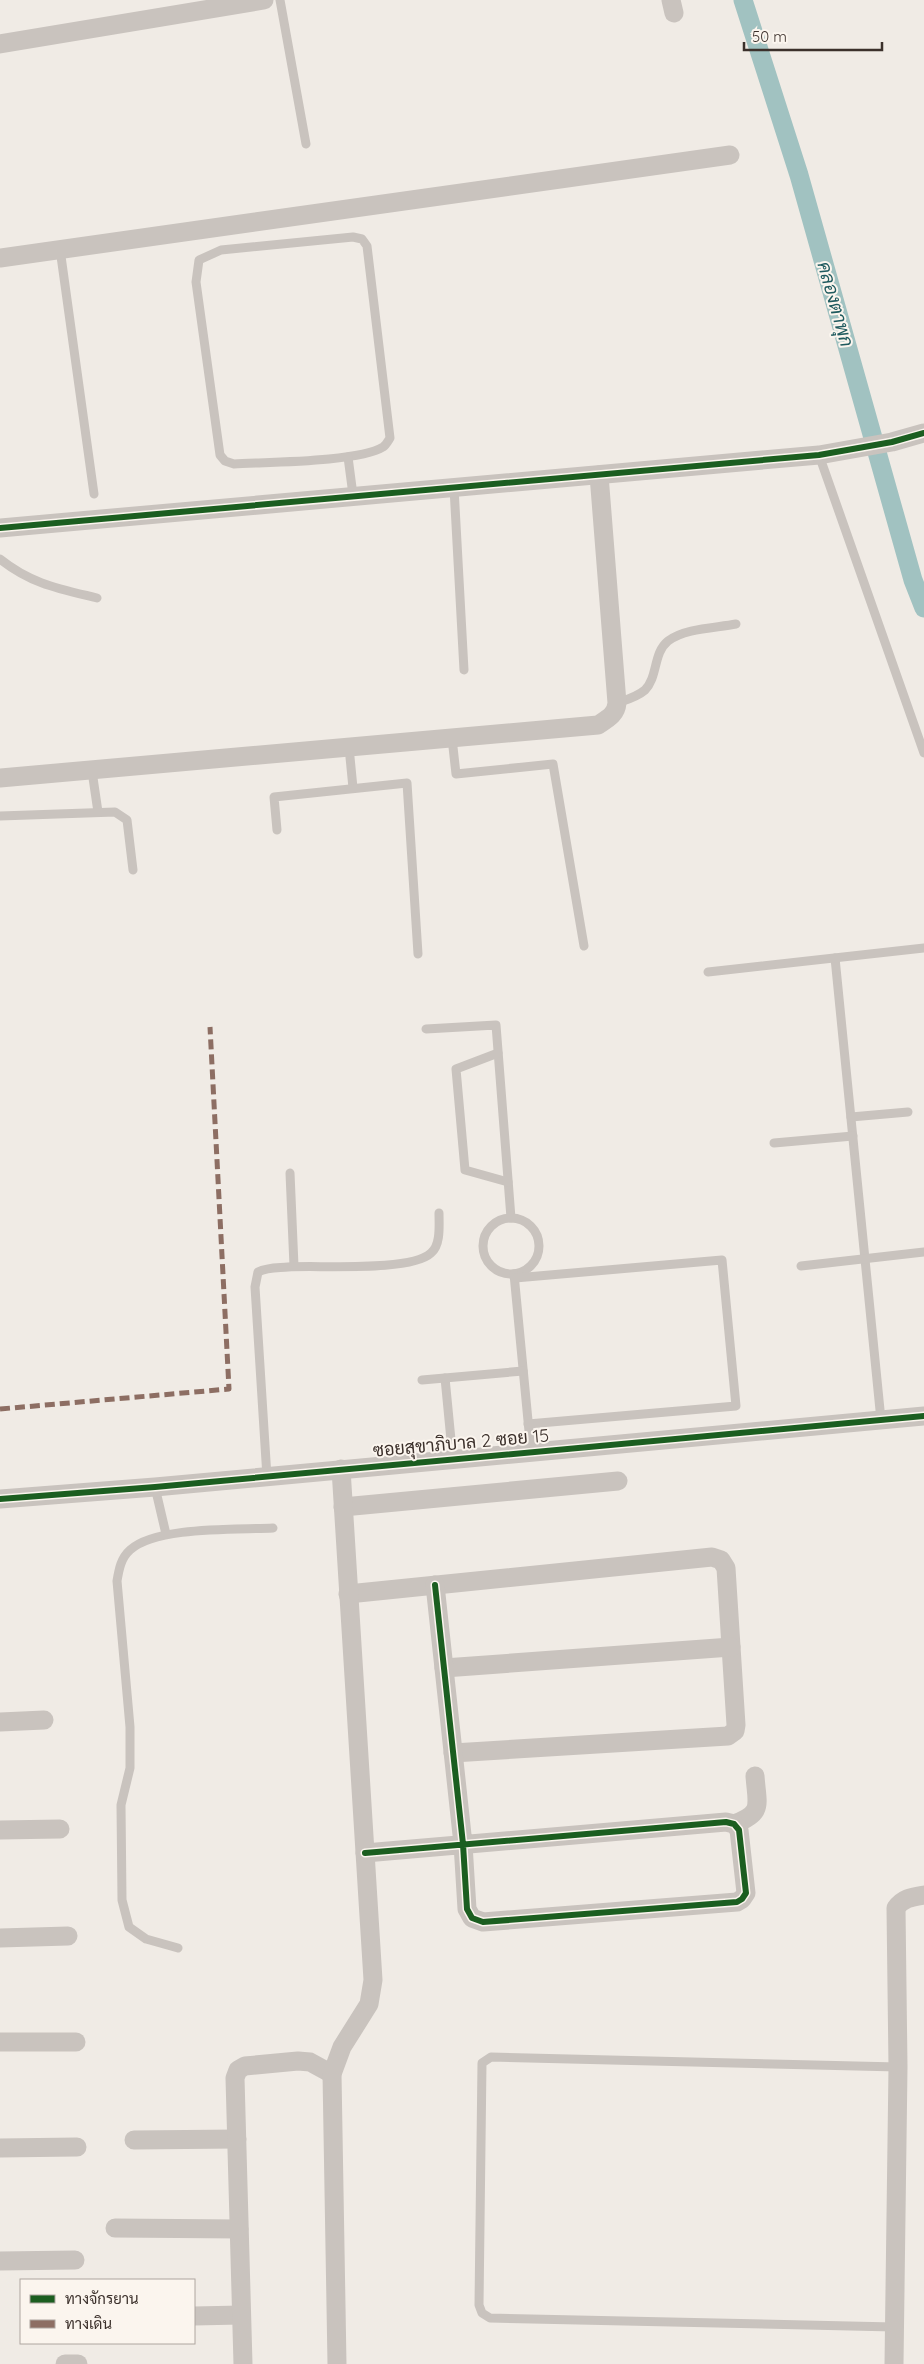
<svg xmlns="http://www.w3.org/2000/svg" width="924" height="2364" viewBox="0 0 924 2364" font-family="Quicksand,Sarabun,sans-serif">
  <rect width="100%" height="100%" fill="#f0ebe5"/>
  <g fill="none" stroke-linecap="round" stroke-linejoin="round">
    <!-- canal -->
    <polyline stroke="#a1c2c1" stroke-width="19" points="743,0 799,175 913,580 924,608"/>
    <!-- service -->
    <g stroke="#c9c3be" stroke-width="9">
      <polyline points="280,0 306,144"/>
      <path d="M 353,237 L 362,239 L 367,246 L 390,438 C 388,441 386,445 383,447 C 359,462 266,462 234,464 L 225,461 L 220,455 L 196,282 L 199,260 L 221,250 Z"/>
      <polyline points="60,249 94,494"/>
      <polyline points="819,455 924,753"/>
      <polyline points="348,457 353,495"/>
      <polyline points="454,488 464,670"/>
      <path d="M 0,559 C 31,584 60,589 97,598"/>
      <path d="M 617,703 C 626,700 637,697 645,690 C 658,677 653,653 668,641 C 685,628 716,628 736,624"/>
      <polyline points="452,738 456,774 553,764 584,946"/>
      <polyline points="349,747 353,788"/>
      <polyline points="92,771 98,812"/>
      <polyline points="0,816 115,812 127,820 133,870"/>
      <polyline points="277,830 274,797 407,783 418,954"/>
      <polyline points="835,958 881,1420"/>
      <polyline points="708,972 924,948"/>
      <polyline points="426,1029 496,1025 511,1218"/>
      <polyline points="498,1053 456,1069 465,1170 508,1182"/>
      <polyline points="851,1117 908,1112"/>
      <polyline points="774,1143 853,1136"/>
      <polyline points="290,1173 294,1266"/>
      <circle cx="511" cy="1246" r="28"/>
      <polyline points="801,1266 924,1252"/>
      <polyline points="514,1274 531,1452"/>
      <polyline points="515,1278 722,1260 736,1406 528,1424"/>
      <polyline points="445,1378 451,1440"/>
      <polyline points="422,1380 523,1371"/>
      <path d="M 267,1477 L 255,1287 L 258,1272 C 268,1267 278,1268 288,1267 C 318,1265 411,1272 431,1253 C 441,1245 439,1225 439,1213"/>
      <polyline points="155,1487 166,1534"/>
      <path d="M 178,1948 L 146,1939 L 129,1927 L 122,1900 L 121,1805 L 130,1768 L 130,1727 L 117,1581 C 119,1569 121,1558 130,1550 C 156,1526 238,1530 273,1528"/>
      <polyline points="894,2327 490,2318 482,2313 479,2305 482,2063 491,2057 898,2067"/>
    </g>
    <!-- minor -->
    <g stroke="#c9c3be" stroke-width="19">
      <polyline points="671,0 674,13"/>
      <polyline points="0,44 264,0"/>
      <polyline points="0,258 730,155"/>
      <polyline points="0,528 819,455 892,442 924,433"/>
      <path d="M 0,778 L 598,725 C 607,719 616,715 617,703 L 599,475"/>
      <polyline points="0,1499 155,1487 924,1416"/>
      <polyline points="343,1507 618,1481"/>
      <polyline points="348,1594 712,1557 721,1560 726,1568 736,1725 735,1731 728,1736 453,1753"/>
      <polyline points="444,1668 731,1647"/>
      <polyline points="0,1722 44,1720"/>
      <path d="M 734,1824 C 764,1813 757,1805 755,1776"/>
      <polyline points="0,1830 60,1829"/>
      <polyline points="365,1853 726,1822 734,1824 739,1830 746,1893 742,1899 737,1902 483,1922 472,1918 467,1909 463,1844 435,1585"/>
      <polyline points="0,1938 68,1936"/>
      <polyline points="0,2042 76,2042"/>
      <polyline points="134,2140 237,2139"/>
      <polyline points="0,2148 77,2147"/>
      <polyline points="115,2228 239,2229"/>
      <polyline points="0,2261 75,2260"/>
      <polyline points="194,2316 241,2315"/>
      <polyline points="65,2364 78,2364"/>
      <polyline points="243,2364 235,2078 238,2070 245,2066 298,2061 310,2062 332,2074"/>
      <polyline points="337,2364 332,2074 342,2047 369,2004 373,1980 341,1469"/>
      <path d="M 894,2364 L 898,2067 L 896,1908 C 903,1898 912,1897 924,1895"/>
    </g>
    <!-- quiet -->
    <polyline stroke="#8d6e63" stroke-width="5" stroke-dasharray="10 5" stroke-linecap="butt" points="0,1409 229,1389 210,1027"/>
    <defs>
      <g id="cycleway">
        <polyline points="0,528 819,455 892,442 924,433"/>
        <polyline points="0,1499 155,1487 924,1416"/>
        <polyline points="365,1853 726,1822 734,1824 739,1830 746,1893 742,1899 737,1902 483,1922 472,1918 467,1909 463,1844 435,1585"/>
      </g>
    </defs>
    <!-- cycleway casing -->
    <use href="#cycleway" stroke="#fbf5ee" stroke-width="9"/>
    <!-- cycleway -->
    <use href="#cycleway" stroke="#1b5e20" stroke-width="6"/>
  </g>
  <g text-anchor="middle" stroke-width="4" stroke-linejoin="round" paint-order="stroke">
    <!-- street labels -->
    <g font-size="18" fill="#3b302b" stroke="#fbf5ee">
      <text transform="translate(461 1443) rotate(-5)" y="6">ซอยสุขาภิบาล 2 ซอย 15</text>
    </g>
    <!-- water labels -->
    <g font-size="19" font-style="italic" fill="#1f5a5e" stroke="#fbf5ee">
      <text transform="translate(836 304) rotate(74)" y="7">คลองตาพุก</text>
    </g>
  </g>
  <!-- legend -->
  <rect x="20" y="2279" width="175" height="65" fill="#fbf5ee" stroke="#aea6a0"/>
  <rect x="30" y="2295" width="25" height="8" fill="#1b5e20" stroke="#aea6a0"/>
  <text x="65" y="2304" font-size="15" fill="#3b302b">ทางจักรยาน</text>
  <rect x="30" y="2320" width="25" height="8" fill="#8d6e63" stroke="#aea6a0"/>
  <text x="65" y="2329" font-size="15" fill="#3b302b">ทางเดิน</text>
  <!-- scale -->
  <path d="M744 42v8h138v-8" fill="none" stroke="#3b302b" stroke-width="2.5"/>
  <text x="752" y="42" font-size="15" fill="#3b302b" stroke="#fbf5ee" stroke-width="4" paint-order="stroke">50 m</text>
</svg>
